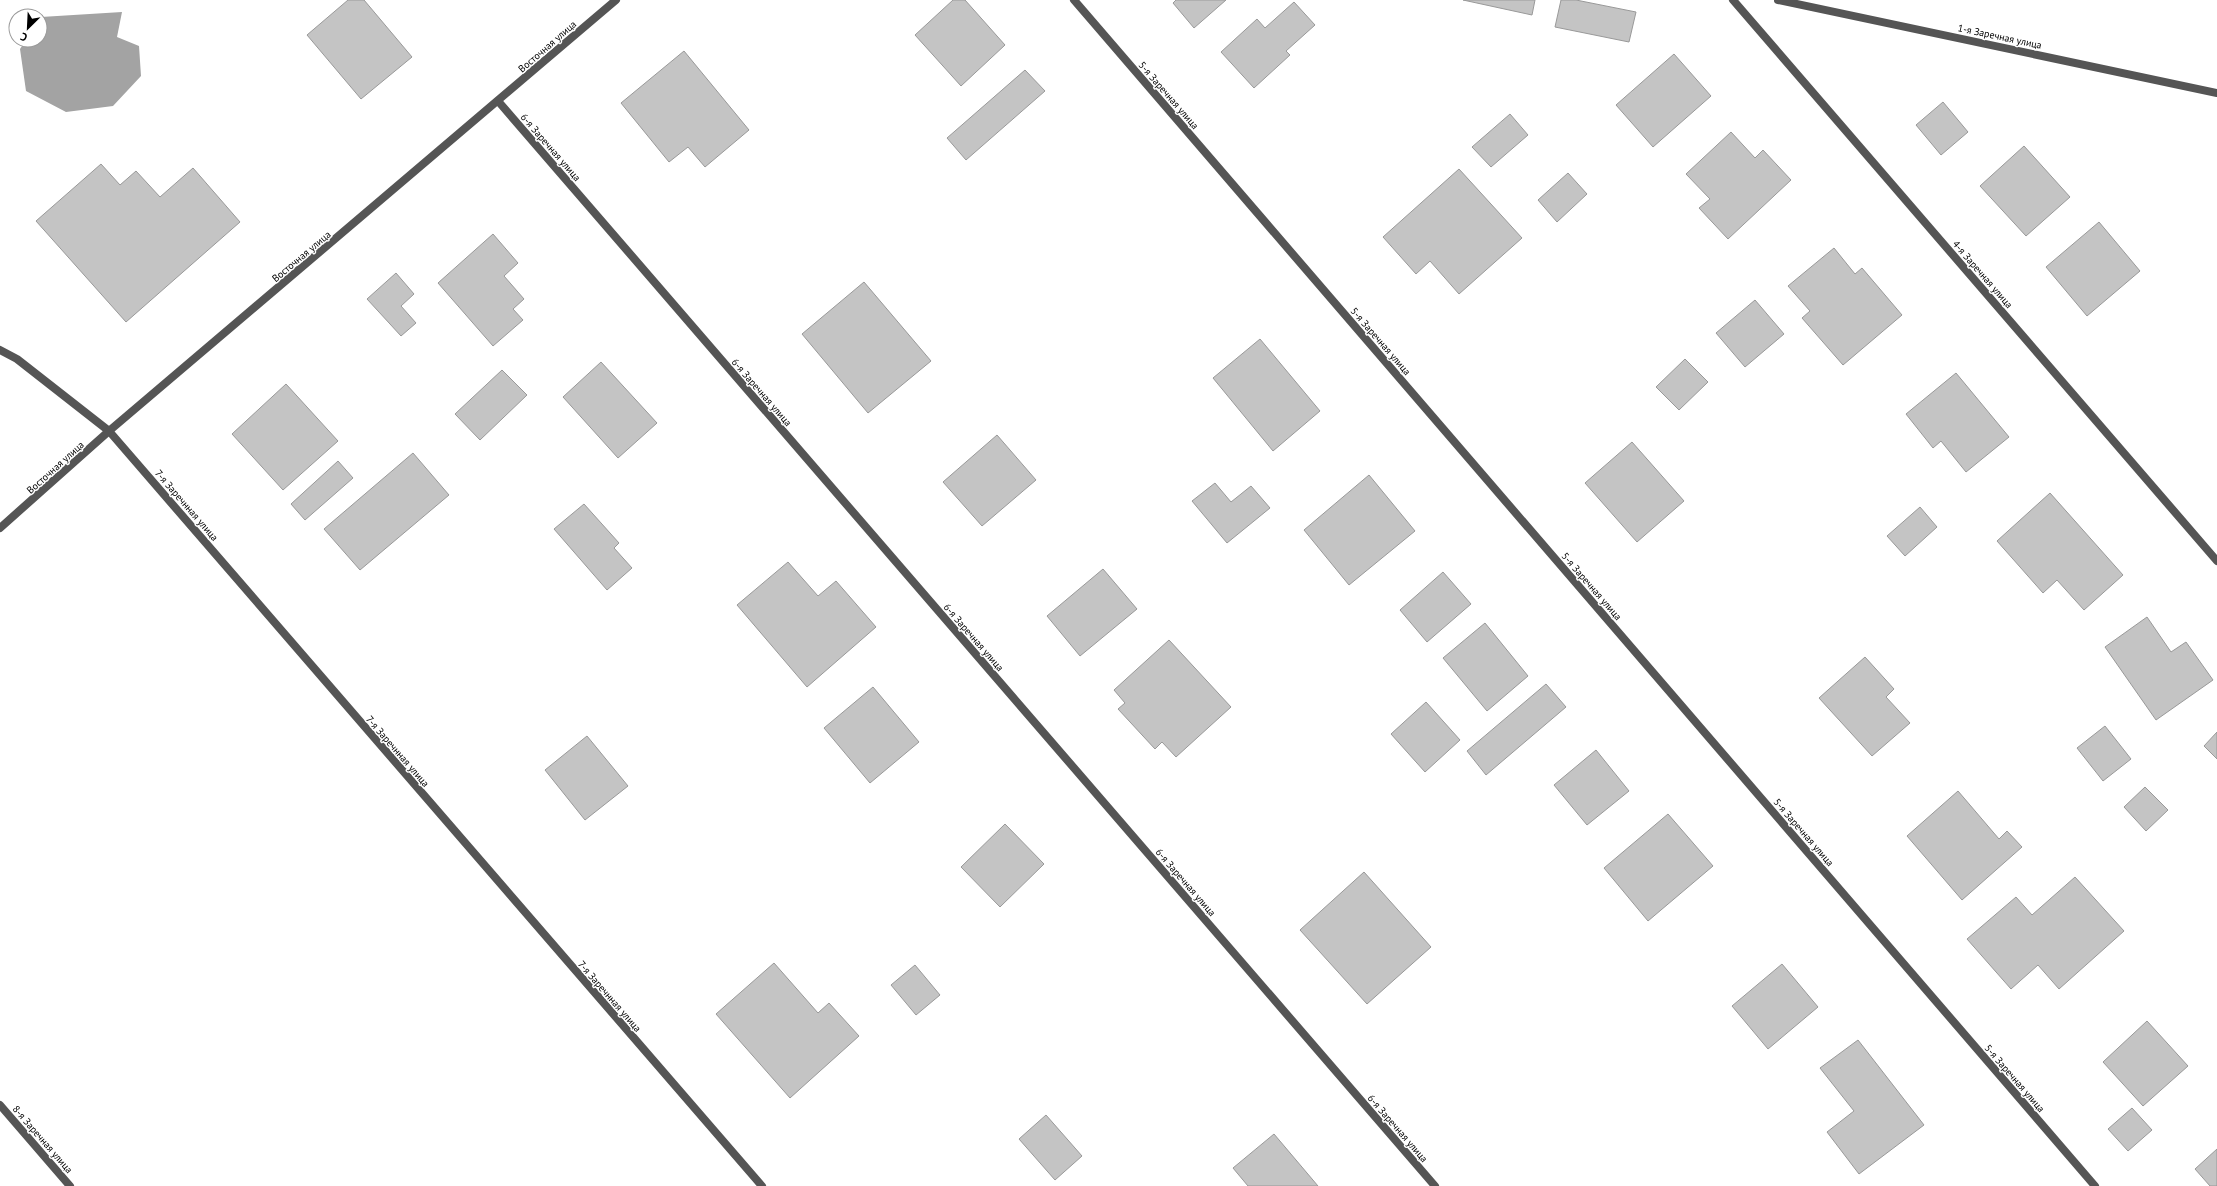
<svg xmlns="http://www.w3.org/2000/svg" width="2217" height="1186" viewBox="0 0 2217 1186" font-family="'PT Sans',sans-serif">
  <rect width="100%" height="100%" fill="#fff"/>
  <!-- water -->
  <polygon fill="#a3a3a3" points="122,12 117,37 139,46 141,76 113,106 66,112 26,91 20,49 26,40 40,40 41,17"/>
  <!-- building -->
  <g fill="#c4c4c4" stroke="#999">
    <polygon points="348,0 364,0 412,57 361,99 307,35"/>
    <polygon points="953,0 965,0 1005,45 961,86 915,35"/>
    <polygon points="1176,0 1226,0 1194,28 1173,3"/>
    <polygon points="1463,0 1535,0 1532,15"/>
    <polygon points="1561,0 1576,0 1636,12 1629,42 1555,27"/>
    <polygon points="1294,2 1315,25 1286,51 1290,55 1254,88 1221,52 1257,19 1265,28"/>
    <polygon points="684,51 749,130 705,167 688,147 669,162 621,103"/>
    <polygon points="1674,54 1711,96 1653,147 1616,105"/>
    <polygon points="1025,70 1045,91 966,160 947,138"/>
    <polygon points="1943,102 1968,132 1941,155 1916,125"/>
    <polygon points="1510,114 1528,135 1491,167 1472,147"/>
    <polygon points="1731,132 1755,158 1763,150 1791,180 1728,239 1699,208 1710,199 1686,174"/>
    <polygon points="2024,146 2070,197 2026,236 1980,186"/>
    <polygon points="101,164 120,185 136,171 160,197 193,168 240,222 126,322 36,221"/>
    <polygon points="1459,169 1522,238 1459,294 1430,261 1416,274 1383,237"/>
    <polygon points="1568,173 1587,194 1557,222 1538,200"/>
    <polygon points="2099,222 2140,271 2087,316 2046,267"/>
    <polygon points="493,234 518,263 504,276 524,299 513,309 523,320 493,346 438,283"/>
    <polygon points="1834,248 1855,274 1862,268 1902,315 1843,365 1802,318 1810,311 1788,286"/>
    <polygon points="396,273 414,294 401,306 416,323 401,336 367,299"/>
    <polygon points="864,282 931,361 868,413 802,334"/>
    <polygon points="1755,300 1784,334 1745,367 1716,333"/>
    <polygon points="1260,339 1320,411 1273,451 1213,378"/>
    <polygon points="1685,359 1708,382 1679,410 1656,387"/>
    <polygon points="601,362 657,423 618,458 563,397"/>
    <polygon points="502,370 527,395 480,440 455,414"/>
    <polygon points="1956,373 2009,437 1966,472 1941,441 1933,448 1906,414"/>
    <polygon points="286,384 338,441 283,490 232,434"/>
    <polygon points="997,435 1036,480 982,526 943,482"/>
    <polygon points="1632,442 1684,501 1637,542 1585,483"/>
    <polygon points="413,453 449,495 360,570 324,529"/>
    <polygon points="338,461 353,478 305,520 291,504"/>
    <polygon points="1369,475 1415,531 1349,585 1304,530"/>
    <polygon points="1215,483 1231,502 1251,486 1270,508 1227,543 1192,501"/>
    <polygon points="2050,493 2123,575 2084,610 2057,580 2043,593 1997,541"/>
    <polygon points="584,504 619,543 614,548 632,568 607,590 554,529"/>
    <polygon points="1920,507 1937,527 1905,556 1887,536"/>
    <polygon points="788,562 818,596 836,581 876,627 807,687 737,605"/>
    <polygon points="1103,569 1137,609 1080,656 1047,616"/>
    <polygon points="1443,572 1471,604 1427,642 1400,610"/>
    <polygon points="2147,617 2171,652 2186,642 2213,680 2156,720 2105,647"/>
    <polygon points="1485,623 1528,676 1487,711 1443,658"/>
    <polygon points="1169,640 1231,707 1176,757 1162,742 1155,749 1118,709 1125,703 1114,690"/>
    <polygon points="1865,657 1894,689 1886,697 1910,723 1872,756 1819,698"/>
    <polygon points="1546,684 1566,707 1486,775 1467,751"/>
    <polygon points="873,687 919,742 870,783 824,728"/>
    <polygon points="1426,702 1460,740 1425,772 1391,734"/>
    <polygon points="2105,726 2131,759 2103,781 2077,748"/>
    <polygon points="2217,732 2217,759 2204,746"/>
    <polygon points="587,736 628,786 585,820 545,770"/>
    <polygon points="1596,750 1629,791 1587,825 1554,785"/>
    <polygon points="2145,787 2168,810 2146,831 2124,807"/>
    <polygon points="1958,791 1999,839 2007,831 2022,847 1962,900 1907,836"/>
    <polygon points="1668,814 1713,866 1648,921 1604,868"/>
    <polygon points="1005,824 1044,864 1000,907 961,867"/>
    <polygon points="1364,872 1431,947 1367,1004 1300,930"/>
    <polygon points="2075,877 2124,931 2059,989 2038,965 2011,989 1967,939 2016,897 2032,915"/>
    <polygon points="774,963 818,1013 829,1003 859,1036 790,1098 716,1014"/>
    <polygon points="1782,964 1818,1007 1768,1049 1732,1006"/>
    <polygon points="915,965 940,995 916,1015 891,985"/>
    <polygon points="2147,1021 2188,1066 2143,1106 2103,1062"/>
    <polygon points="1858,1040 1924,1125 1859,1174 1827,1132 1854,1111 1820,1068"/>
    <polygon points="2132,1108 2152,1130 2128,1151 2108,1129"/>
    <polygon points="1046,1115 1082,1156 1055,1180 1019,1139"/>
    <polygon points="1274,1134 1318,1186 1248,1186 1233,1168"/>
    <polygon points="2217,1149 2217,1186 2210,1186 2195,1169"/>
  </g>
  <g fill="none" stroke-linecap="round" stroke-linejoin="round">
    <!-- minor -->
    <g stroke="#555" stroke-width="8">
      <polyline points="1074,0 2095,1186"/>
      <polyline points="1733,0 2217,561"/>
      <polyline points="1778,0 2217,93"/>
      <polyline points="498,101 1435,1186"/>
      <polyline points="0,350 17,359 109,431 762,1186"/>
      <polyline points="0,528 109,431 616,0"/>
      <polyline points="0,1105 70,1186"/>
    </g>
  </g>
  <g text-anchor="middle" stroke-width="3" stroke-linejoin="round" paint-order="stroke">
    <!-- street labels -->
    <g font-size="10" fill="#000" stroke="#fff">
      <text transform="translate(2000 36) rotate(12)" y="4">1-я Заречная улица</text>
      <text transform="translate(547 46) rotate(-41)" y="4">Восточная улица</text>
      <text transform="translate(1169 95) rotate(49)" y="4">5-я Заречная улица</text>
      <text transform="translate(551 147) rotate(49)" y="4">6-я Заречная улица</text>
      <text transform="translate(301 256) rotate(-40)" y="4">Восточная улица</text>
      <text transform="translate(1983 274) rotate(49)" y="4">4-я Заречная улица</text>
      <text transform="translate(1381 341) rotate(49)" y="4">5-я Заречная улица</text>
      <text transform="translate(762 392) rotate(49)" y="4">6-я Заречная улица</text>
      <text transform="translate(55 467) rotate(-42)" y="4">Восточная улица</text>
      <text transform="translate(187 505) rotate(49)" y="4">7-я Заречнная улица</text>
      <text transform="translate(1592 586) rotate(49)" y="4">5-я Заречная улица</text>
      <text transform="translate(974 637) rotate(49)" y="4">6-я Заречная улица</text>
      <text transform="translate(398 751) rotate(49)" y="4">7-я Заречнная улица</text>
      <text transform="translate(1804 832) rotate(49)" y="4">5-я Заречная улица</text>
      <text transform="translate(1186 882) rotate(49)" y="4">6-я Заречная улица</text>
      <text transform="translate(610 996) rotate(49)" y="4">7-я Заречнная улица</text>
      <text transform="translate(2015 1078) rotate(49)" y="4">5-я Заречная улица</text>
      <text transform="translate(1398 1128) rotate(49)" y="4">6-я Заречная улица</text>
      <text transform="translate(43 1139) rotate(49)" y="4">8-я Заречная улица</text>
    </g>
  </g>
  <!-- north arrow -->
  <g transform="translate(28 28) rotate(204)"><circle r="19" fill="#ffffff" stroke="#999999"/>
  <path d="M0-3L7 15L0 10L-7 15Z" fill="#000000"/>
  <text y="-6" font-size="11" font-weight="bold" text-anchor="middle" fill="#000000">С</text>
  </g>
</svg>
